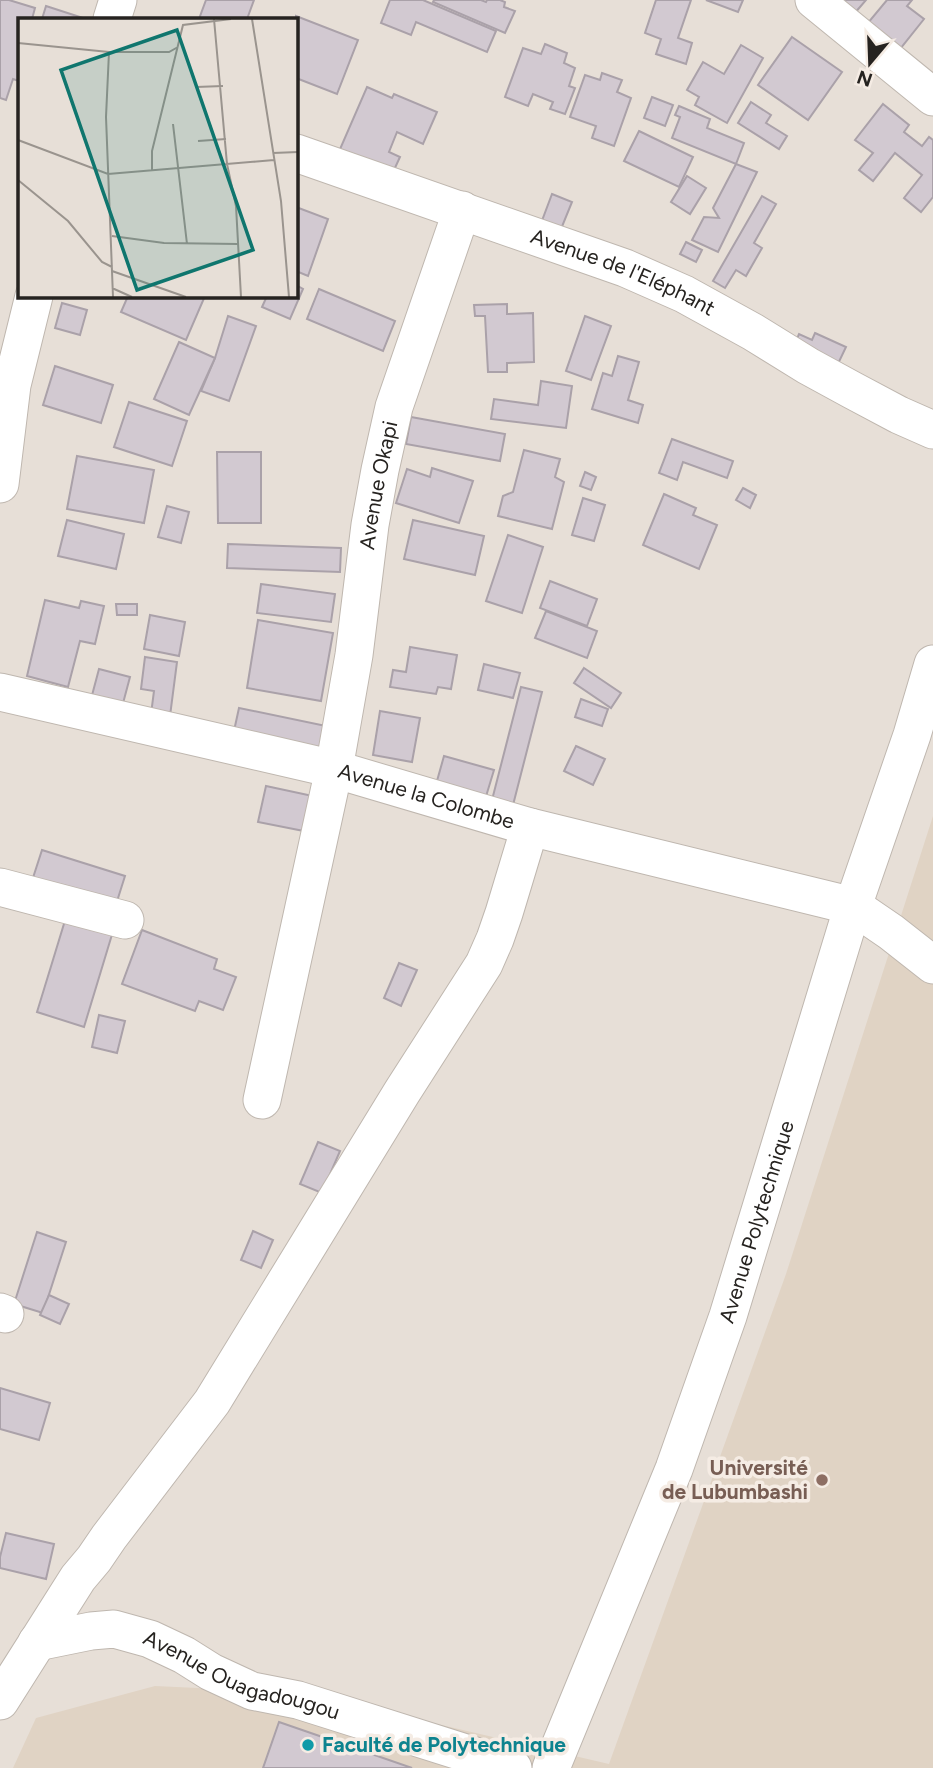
<svg xmlns="http://www.w3.org/2000/svg" width="933" height="1768" viewBox="0 0 933 1768" font-family="Figtree,sans-serif">
  <rect width="100%" height="100%" fill="#e7dfd7"/>
  <!-- built -->
  <polygon fill="#e0d3c4" points="933,816 933,1768 13,1768 36,1718 155,1686 304,1693 609,1764 786,1274"/>
  <!-- building -->
  <g fill="#d2c9d1" stroke="#aaa1a9" stroke-width="2">
    <polygon points="0,0 9,0 35,8 32,19 19,19 19,81 13,79 6,100 0,98"/>
    <polygon points="206,0 254,0 247,19 199,19"/>
    <polygon points="390,0 423,0 496,31 487,52 416,22 411,35 381,23"/>
    <polygon points="434,0 481,0 486,2 487,0 500,0 505,2 504,7 515,11 505,33 433,2"/>
    <polygon points="656,0 691,0 678,38 692,43 686,64 656,54 661,39 645,33"/>
    <polygon points="706,0 743,0 738,12"/>
    <polygon points="837,0 866,0 854,14"/>
    <polygon points="887,0 912,0 907,6 924,19 900,49 867,24"/>
    <polygon points="46,6 83,18 83,19 42,19"/>
    <polygon points="296,16 358,40 337,94 296,78"/>
    <polygon points="792,37 842,72 808,120 758,85"/>
    <polygon points="545,44 567,53 564,63 575,68 569,86 575,88 565,114 550,109 553,102 533,94 528,106 505,97 523,48 541,54"/>
    <polygon points="741,45 763,58 727,123 695,105 699,97 687,90 703,62 724,74"/>
    <polygon points="602,73 622,80 617,92 631,98 614,146 592,138 596,126 570,117 585,75 600,80"/>
    <polygon points="367,87 392,98 394,94 437,112 423,144 397,132 389,152 400,157 394,170 337,156"/>
    <polygon points="652,97 673,105 665,126 644,118"/>
    <polygon points="751,102 771,115 766,123 787,136 779,149 738,123"/>
    <polygon points="883,104 909,125 904,132 922,146 929,137 933,140 933,197 921,212 904,198 922,175 895,153 873,181 859,170 873,153 855,140"/>
    <polygon points="679,106 710,119 707,128 744,143 736,164 672,138 680,117 675,115"/>
    <polygon points="639,131 693,157 679,187 624,161"/>
    <polygon points="736,164 757,172 718,252 692,240 704,217 719,218 713,208"/>
    <polygon points="687,176 706,188 690,214 671,202"/>
    <polygon points="552,194 572,202 559,234 540,226"/>
    <polygon points="762,196 776,204 754,243 762,248 746,276 736,270 725,288 713,281"/>
    <polygon points="296,207 328,219 308,276 296,271"/>
    <polygon points="686,242 702,250 696,262 680,254"/>
    <polygon points="296,285 303,289 290,319 262,307 267,296 296,296"/>
    <polygon points="319,289 395,321 383,351 307,319"/>
    <polygon points="128,296 205,296 186,340 121,312"/>
    <polygon points="62,303 87,310 80,335 55,328"/>
    <polygon points="507,304 507,314 533,313 534,362 507,363 507,372 488,372 485,316 475,316 474,305"/>
    <polygon points="228,316 256,326 229,401 201,391 215,358"/>
    <polygon points="585,316 611,326 591,380 566,371"/>
    <polygon points="815,333 846,347 836,368 793,348 799,334 812,340"/>
    <polygon points="179,342 215,358 189,415 154,399"/>
    <polygon points="618,356 639,362 628,400 643,405 638,423 592,409 603,373 612,376"/>
    <polygon points="55,366 113,385 101,423 43,405"/>
    <polygon points="541,381 572,386 566,428 491,419 494,399 538,405"/>
    <polygon points="129,402 187,421 172,466 114,447"/>
    <polygon points="411,417 505,434 500,461 406,444"/>
    <polygon points="672,439 733,461 727,478 683,462 677,480 659,473"/>
    <polygon points="524,450 560,459 555,477 564,482 552,529 498,516 503,496 513,492"/>
    <polygon points="217,452 261,452 261,523 218,523"/>
    <polygon points="77,456 154,470 144,523 67,509"/>
    <polygon points="432,468 473,481 459,523 396,503 407,469 430,477"/>
    <polygon points="585,472 596,477 591,490 580,486"/>
    <polygon points="743,488 756,495 750,508 736,500"/>
    <polygon points="664,494 696,508 693,515 717,525 699,569 643,545"/>
    <polygon points="583,498 605,505 594,541 572,535"/>
    <polygon points="167,506 189,512 181,543 158,537"/>
    <polygon points="67,520 124,534 116,569 58,556"/>
    <polygon points="413,520 484,536 475,575 404,559"/>
    <polygon points="508,535 543,547 522,613 486,601"/>
    <polygon points="228,544 341,548 340,572 227,568"/>
    <polygon points="550,581 597,599 587,626 540,608"/>
    <polygon points="261,584 335,594 331,622 257,613"/>
    <polygon points="45,600 79,608 81,601 104,606 95,644 80,641 68,687 27,676"/>
    <polygon points="116,604 137,604 137,615 117,615"/>
    <polygon points="546,611 597,631 587,658 535,638"/>
    <polygon points="150,615 185,622 179,656 144,649"/>
    <polygon points="258,620 333,633 321,701 247,688"/>
    <polygon points="410,647 457,655 451,689 438,687 436,694 390,687 393,670 406,672"/>
    <polygon points="145,657 177,662 170,716 151,714 154,691 141,689"/>
    <polygon points="484,664 520,673 513,698 478,690"/>
    <polygon points="584,668 621,693 611,708 574,683"/>
    <polygon points="99,669 130,677 122,707 91,699"/>
    <polygon points="521,687 542,692 513,805 492,800"/>
    <polygon points="581,699 608,709 602,726 575,717"/>
    <polygon points="239,708 326,726 319,758 232,740"/>
    <polygon points="380,711 420,718 412,762 373,755"/>
    <polygon points="576,746 605,759 593,785 564,771"/>
    <polygon points="444,756 494,770 484,803 435,788"/>
    <polygon points="266,786 322,798 314,833 258,822"/>
    <polygon points="42,850 125,876 113,914 30,887"/>
    <polygon points="67,914 114,928 84,1027 37,1012"/>
    <polygon points="142,930 217,959 214,969 236,977 223,1010 199,1001 195,1011 122,984"/>
    <polygon points="399,963 417,970 401,1006 384,998"/>
    <polygon points="99,1015 125,1021 117,1053 92,1047"/>
    <polygon points="318,1142 340,1151 322,1193 300,1184"/>
    <polygon points="253,1231 273,1240 261,1268 241,1260"/>
    <polygon points="37,1232 66,1242 43,1313 14,1304"/>
    <polygon points="49,1295 69,1304 60,1324 40,1315"/>
    <polygon points="0,1388 50,1403 39,1440 0,1429"/>
    <polygon points="6,1533 54,1544 46,1579 0,1568 0,1557"/>
    <polygon points="279,1722 412,1768 263,1768"/>
  </g>
  <g fill="none" stroke-linecap="round" stroke-linejoin="round">
    <defs>
      <g id="minor">
        <polyline points="814,0 933,97"/>
        <polyline points="112,19 118,0"/>
        <path id="s1" d="M 296,153 L 625,268 L 684,294 L 753,332 L 808,366 L 852,390 L 899,415 L 933,430"/>
        <polyline points="0,484 12,385 34,296"/>
        <path id="s2" d="M 0,692 L 334,769 L 530,827 L 853,906 L 891,932 L 933,965"/>
        <polyline points="0,887 125,920"/>
        <path id="s3" d="M 262,1100 L 334,769 L 354,655 L 370,525 L 380,470 L 394,407 L 462,210"/>
        <polyline points="0,1312 5,1314"/>
        <path id="s4" d="M 37,1642 L 91,1631 L 114,1629 L 150,1639 L 184,1655 L 211,1672 L 252,1691 L 298,1700 L 513,1768"/>
        <polyline points="0,1701 78,1578 94,1559 109,1537 212,1402 402,1092 484,964 495,939 504,913 530,827"/>
        <path id="s5" d="M 551,1768 L 674,1469 L 728,1316 L 853,906 L 912,735 L 933,664"/>
      </g>
    </defs>
    <!-- minor casing -->
    <use href="#minor" stroke="#bfb7af" stroke-width="39"/>
    <!-- minor -->
    <use href="#minor" stroke="#fff" stroke-width="37"/>
  </g>
  <!-- markers -->
  <circle fill="#8d6e63" stroke="#f5ece4" stroke-width="2.5" cx="822" cy="1480" r="7"/>
  <circle fill="#0f9aa8" stroke="#f5ece4" stroke-width="2.5" cx="308" cy="1745" r="7"/>
  <g text-anchor="middle" stroke-width="7" stroke-linejoin="round" paint-order="stroke">
    <!-- street labels -->
    <g font-size="21" fill="#262320" stroke="#f5ece4">
      <text dy="7" stroke="none"><textPath href="#s1" startOffset="348">Avenue de l'Eléphant</textPath></text>
      <text dy="7" stroke="none"><textPath href="#s3" startOffset="626">Avenue Okapi</textPath></text>
      <text dy="7" stroke="none"><textPath href="#s2" startOffset="439">Avenue la Colombe</textPath></text>
      <text dy="7" stroke="none"><textPath href="#s5" startOffset="584">Avenue Polytechnique</textPath></text>
      <text dy="7" stroke="none"><textPath href="#s4" startOffset="215">Avenue Ouagadougou</textPath></text>
    </g>
    <!-- education labels -->
    <g font-size="21" font-weight="bold" fill="#785e54" stroke="#f5ece4" text-anchor="end">
      <text x="808" y="1475">Université<tspan x="808" dy="24">de Lubumbashi</tspan></text>
    </g>
    <!-- culture labels -->
    <g font-size="21" font-weight="bold" fill="#0d838f" stroke="#f5ece4" text-anchor="start">
      <text x="322" y="1752">Faculté de Polytechnique</text>
    </g>
  </g>
  <!-- overview -->
  <g transform="translate(18 18)">
    <rect width="280" height="280" fill="#e7dfd7"/>
    <path fill="none" stroke="#9a948e" stroke-width="2" d="M 196,1 L 209,146 L 218,188 L 223,279M 234,1 L 263,183 L 271,279M 0,25 L 91,34 L 151,34 L 160,29M 91,34 L 88,99 L 95,279M 178,69 L 205,68M 155,106 L 169,226M 0,122 L 90,156 L 256,142M 180,123 L 208,121M 255,135 L 280,134M 134,152 L 134,133 L 165,7 L 213,1M 0,162 L 50,203 L 84,244 L 94,249M 94,218 L 146,225 L 220,226M 94,253 L 168,279M 94,270 L 114,279"/>
    <path fill="#0f766e" fill-opacity="0.15" stroke="#0f766e" stroke-width="3.5" d="M 159,12 L 235,232 L 119,272 L 43,52 Z"/>
    <rect width="280" height="280" fill="none" stroke="#262320" stroke-width="3.5"/>
  </g>
  <!-- north arrow -->
  <g transform="translate(870 63) rotate(199)" stroke="#f5ece4" stroke-width="5" paint-order="stroke">
  <path d="M0-5L12 26L0 18L-12 26Z" fill="#262320"/>
  <text y="-10" font-size="19" font-weight="bold" text-anchor="middle" fill="#262320">N</text>
  </g>
</svg>
